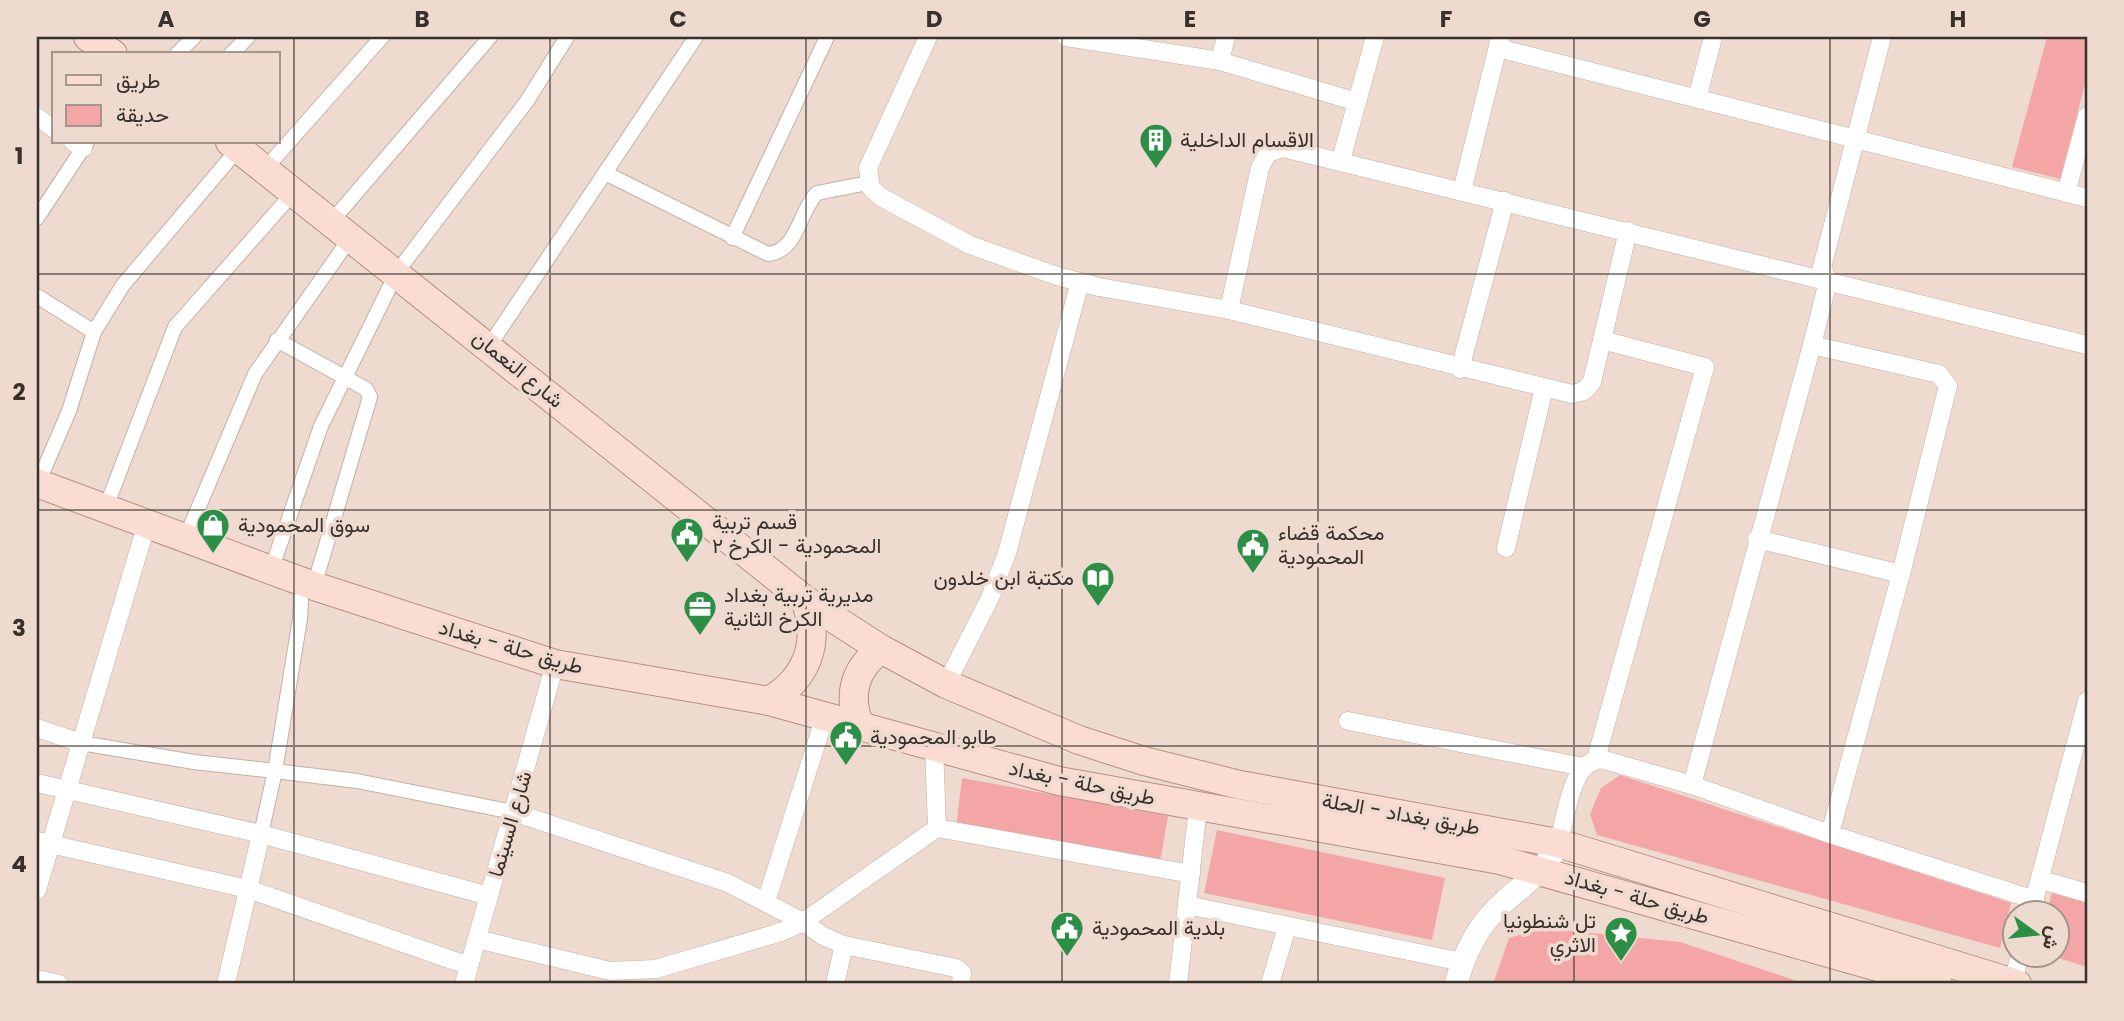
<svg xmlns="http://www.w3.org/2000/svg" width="2124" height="1021" viewBox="0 0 2124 1021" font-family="Poppins,Vazirmatn,sans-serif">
  <rect width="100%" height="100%" fill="#eedace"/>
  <!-- green -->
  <g fill="#f4a6a7">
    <polygon points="2047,37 2087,37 2087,77 2060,179 2012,167"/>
    <polygon points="1620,775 2011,903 2000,948 1597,835 1590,814 1601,788"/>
    <polygon points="962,778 1168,816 1160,862 956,827"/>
    <polygon points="1217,830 1445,878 1432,940 1204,893"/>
    <polygon points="2053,889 2087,900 2087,967 2049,955 2058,954 2058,912 2047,912"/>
    <polygon points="1542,928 1680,942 1806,984 1493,984 1509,938"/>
  </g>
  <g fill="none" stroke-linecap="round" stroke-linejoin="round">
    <defs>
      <g id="pedestrian">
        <polyline points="177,54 194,37"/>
        <polyline points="231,54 248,37"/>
        <polyline points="264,170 382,37"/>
        <path d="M 605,173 L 768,254 C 798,251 799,211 817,193 L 868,183"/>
        <polyline points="37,218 87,142"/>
        <polyline points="331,222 490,37"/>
        <polyline points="732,238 827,37"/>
        <polyline points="37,296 94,332"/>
        <polyline points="277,340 366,389 370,397 314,586"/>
        <polyline points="489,346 696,37"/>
        <polyline points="38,483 69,411 94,332 123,285 238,149"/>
        <polyline points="106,507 175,327 294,192"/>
        <polyline points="186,537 255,374 351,237"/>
        <polyline points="271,570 321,426 397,272 527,101 567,37"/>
        <polyline points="302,581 300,619 275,771 357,781 513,812"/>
        <polyline points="81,743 194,762 275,771 261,834"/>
      </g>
      <g id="minor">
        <polyline points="928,37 868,168 871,188 881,197 970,245 1057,276 1099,287 1229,310 1572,394 1584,391 1592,382 1628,231"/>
        <polyline points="1066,37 1220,61 1357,102"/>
        <polyline points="1498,48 2087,198"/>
        <polyline points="1220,61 1226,37"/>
        <polyline points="1697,99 1713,37"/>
        <polyline points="37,117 54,129"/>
        <polyline points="73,142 83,148"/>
        <polyline points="1341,160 1375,37"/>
        <polyline points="1462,191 1500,38"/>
        <polyline points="2066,193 2087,116"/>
        <polyline points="1229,310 1260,168 1268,153 1283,148 2087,345"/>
        <polyline points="1812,345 1939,374 1948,386 1901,574 1830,834"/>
        <polyline points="1460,369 1505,201"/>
        <polyline points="1757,539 1901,574"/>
        <polyline points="1506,548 1544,388"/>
        <polyline points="946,684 990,598 1007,553 1080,282"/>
        <polyline points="1348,721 1584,767"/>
        <polyline points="37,728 81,743"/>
        <polyline points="934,746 937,828"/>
        <polyline points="1596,759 1705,367 1602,340"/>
        <polyline points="37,783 261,834 489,896"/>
        <polyline points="1692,785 1812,345 1828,281 1822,267 1882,37"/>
        <polyline points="513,812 728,883 803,922 823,936 844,945 956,968 962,973 961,984"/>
        <polyline points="37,841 248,889 469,966"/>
        <path d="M 1558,843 C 1567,819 1569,762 1601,759 L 1692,785 L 1830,834 L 2035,900"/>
        <polyline points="2041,880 2087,893"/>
        <polyline points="37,890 147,523"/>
        <polyline points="766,902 825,716"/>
        <polyline points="1187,905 1462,962"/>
        <polyline points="2031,912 2087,701"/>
        <polyline points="477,939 610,971 656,969 781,932 803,922 937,828 1191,874"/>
        <polyline points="37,979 59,984"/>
        <polyline points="2013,983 2020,954"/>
        <polyline points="226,984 261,834"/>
        <polyline points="464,984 555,664"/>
        <polyline points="835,984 844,945"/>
        <polyline points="1178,984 1198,807"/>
        <polyline points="1270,984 1287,927"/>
      </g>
      <path id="tertiary" d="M 1456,984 C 1465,952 1478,924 1504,902 C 1526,882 1546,871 1558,843"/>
      <g id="primary">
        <polyline points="88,37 113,54"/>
        <polyline points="230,142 805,600 881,649 946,684 1079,740 1144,761 1240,785 1558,843 2017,984"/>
        <polyline points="37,483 314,586 555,664 769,701 1059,781 1500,860 1938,984"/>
        <path d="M 769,701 C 808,678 821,641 805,600"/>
        <path d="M 860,726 C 847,696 854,669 881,649"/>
      </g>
    </defs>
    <!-- pedestrian casing -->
    <use href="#pedestrian" stroke="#c3b1a5" stroke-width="16"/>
    <!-- minor casing -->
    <use href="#minor" stroke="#c3b1a5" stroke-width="19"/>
    <!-- tertiary casing -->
    <use href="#tertiary" stroke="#c3b1a5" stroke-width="24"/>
    <!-- primary casing -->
    <use href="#primary" stroke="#b49085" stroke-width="30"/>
    <!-- pedestrian -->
    <use href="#pedestrian" stroke="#fff" stroke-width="14"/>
    <!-- minor -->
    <use href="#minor" stroke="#fff" stroke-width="18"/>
    <!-- tertiary -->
    <use href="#tertiary" stroke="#fff" stroke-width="23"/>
    <!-- primary -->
    <use href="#primary" stroke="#fadcd3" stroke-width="28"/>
  </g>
  <!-- grid -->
  <path fill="none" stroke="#37302b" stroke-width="2" stroke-opacity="0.55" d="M 294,37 L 294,984M 550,37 L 550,984M 806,37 L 806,984M 1062,37 L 1062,984M 1318,37 L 1318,984M 1574,37 L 1574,984M 1830,37 L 1830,984M 37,274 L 2087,274M 37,510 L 2087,510M 37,746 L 2087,746"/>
  <!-- icons -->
  <defs>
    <symbol id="building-pin" viewBox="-11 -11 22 30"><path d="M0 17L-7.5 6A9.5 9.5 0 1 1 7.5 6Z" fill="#2b8f45" stroke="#eedace"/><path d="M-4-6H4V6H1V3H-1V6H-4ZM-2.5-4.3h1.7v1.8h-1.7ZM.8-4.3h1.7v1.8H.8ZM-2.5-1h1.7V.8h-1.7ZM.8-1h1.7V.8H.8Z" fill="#fff"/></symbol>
    <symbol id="shop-pin" viewBox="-11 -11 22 30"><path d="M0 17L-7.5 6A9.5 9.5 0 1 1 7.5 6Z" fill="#2b8f45" stroke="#eedace"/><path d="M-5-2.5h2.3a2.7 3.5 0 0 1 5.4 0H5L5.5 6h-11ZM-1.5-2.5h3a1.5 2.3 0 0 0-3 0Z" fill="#fff"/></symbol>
    <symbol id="civic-pin" viewBox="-11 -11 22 30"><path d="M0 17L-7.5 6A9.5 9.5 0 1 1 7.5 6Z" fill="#2b8f45" stroke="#eedace"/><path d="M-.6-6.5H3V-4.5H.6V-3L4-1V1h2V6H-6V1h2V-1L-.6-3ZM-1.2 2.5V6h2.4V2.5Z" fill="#fff"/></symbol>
    <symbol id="library-pin" viewBox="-11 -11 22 30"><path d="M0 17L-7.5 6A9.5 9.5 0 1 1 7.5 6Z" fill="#2b8f45" stroke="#eedace"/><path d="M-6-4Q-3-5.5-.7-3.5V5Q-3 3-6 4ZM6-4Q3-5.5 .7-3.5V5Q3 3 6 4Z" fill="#fff"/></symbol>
    <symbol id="office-pin" viewBox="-11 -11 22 30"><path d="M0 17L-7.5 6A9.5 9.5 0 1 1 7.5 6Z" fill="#2b8f45" stroke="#eedace"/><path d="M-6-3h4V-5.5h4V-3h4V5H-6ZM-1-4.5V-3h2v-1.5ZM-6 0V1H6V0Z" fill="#fff"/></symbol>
    <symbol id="sight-pin" viewBox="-11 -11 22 30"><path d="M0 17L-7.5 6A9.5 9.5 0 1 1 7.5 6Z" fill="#2b8f45" stroke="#eedace"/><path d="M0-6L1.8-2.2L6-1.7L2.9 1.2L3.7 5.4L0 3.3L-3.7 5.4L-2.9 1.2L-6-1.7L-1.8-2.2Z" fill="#fff"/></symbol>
  </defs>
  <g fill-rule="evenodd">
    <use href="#building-pin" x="1137" y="121" width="38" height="52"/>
    <use href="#shop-pin" x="194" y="506" width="38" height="52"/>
    <use href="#civic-pin" x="668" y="515" width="38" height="52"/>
    <use href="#civic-pin" x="1234" y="526" width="38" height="52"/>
    <use href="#library-pin" x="1079" y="559" width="38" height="52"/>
    <use href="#office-pin" x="681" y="588" width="38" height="52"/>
    <use href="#civic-pin" x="827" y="718" width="38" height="52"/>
    <use href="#civic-pin" x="1048" y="909" width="38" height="52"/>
    <use href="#sight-pin" x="1602" y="914" width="38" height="52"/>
  </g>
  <g text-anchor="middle" stroke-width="7" stroke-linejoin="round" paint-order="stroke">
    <!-- poi labels -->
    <g font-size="21" fill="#37302b" stroke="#eedace" text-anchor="start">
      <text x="1180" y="147">الاقسام الداخلية</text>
      <text x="712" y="529">قسم تربية<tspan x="712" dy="24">المحمودية - الكرخ ٢</tspan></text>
      <text x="238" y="532">سوق المحمودية</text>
      <text x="1278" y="540">محكمة قضاء<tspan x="1278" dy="24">المحمودية</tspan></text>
      <text x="1074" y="585" text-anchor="end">مكتبة ابن خلدون</text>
      <text x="724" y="602">مديرية تربية بغداد<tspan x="724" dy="24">الكرخ الثانية</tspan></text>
      <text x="870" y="744">طابو المحمودية</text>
      <text x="1596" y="928" text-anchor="end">تل شنطونيا<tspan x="1596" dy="24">الاثري</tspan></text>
      <text x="1092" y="935">بلدية المحمودية</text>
    </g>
    <!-- street labels -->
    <g font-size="21" fill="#37302b" stroke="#eedace">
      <text transform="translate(518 369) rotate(39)" y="7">شارع النعمان</text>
      <text transform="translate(511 647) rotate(16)" y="7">طريق حلة - بغداد</text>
      <text transform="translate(1082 783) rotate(12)" y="7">طريق حلة - بغداد</text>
      <text transform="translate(1401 814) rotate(10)" y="7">طريق بغداد - الحلة</text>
      <text transform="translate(510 824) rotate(-74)" y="7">شارع السينما</text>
      <text transform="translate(1637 897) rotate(16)" y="7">طريق حلة - بغداد</text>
    </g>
  </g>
  <!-- border -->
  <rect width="2124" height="1021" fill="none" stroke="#eedace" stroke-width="77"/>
  <!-- legend -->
  <rect x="52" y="52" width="228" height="91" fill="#eedace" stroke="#a5968d" stroke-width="2"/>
  <rect x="66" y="75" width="35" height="10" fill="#fadcd3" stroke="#a5968d" stroke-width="2"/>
  <text x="116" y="88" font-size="21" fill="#37302b">طريق</text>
  <rect x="66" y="105" width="35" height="21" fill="#f4a6a7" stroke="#a5968d" stroke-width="2"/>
  <text x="116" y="122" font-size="21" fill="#37302b">حديقة</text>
  <!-- north arrow -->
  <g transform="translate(2036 934) rotate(105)"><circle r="33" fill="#eedace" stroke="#a5968d" stroke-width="2"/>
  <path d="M0-5L12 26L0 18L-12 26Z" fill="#2b8f45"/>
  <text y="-10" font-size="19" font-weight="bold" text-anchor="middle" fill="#37302b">ش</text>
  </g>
  <rect x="38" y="38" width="2048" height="944" fill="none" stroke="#37302b" stroke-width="2.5"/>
  <g font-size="23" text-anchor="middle" font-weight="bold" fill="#37302b">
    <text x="166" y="27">A</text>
    <text x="422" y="27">B</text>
    <text x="678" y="27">C</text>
    <text x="934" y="27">D</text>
    <text x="1190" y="27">E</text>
    <text x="1446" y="27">F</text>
    <text x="1702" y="27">G</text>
    <text x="1958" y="27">H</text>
    <text x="19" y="164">1</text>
    <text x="19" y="400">2</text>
    <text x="19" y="636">3</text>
    <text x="19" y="872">4</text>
  </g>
</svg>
